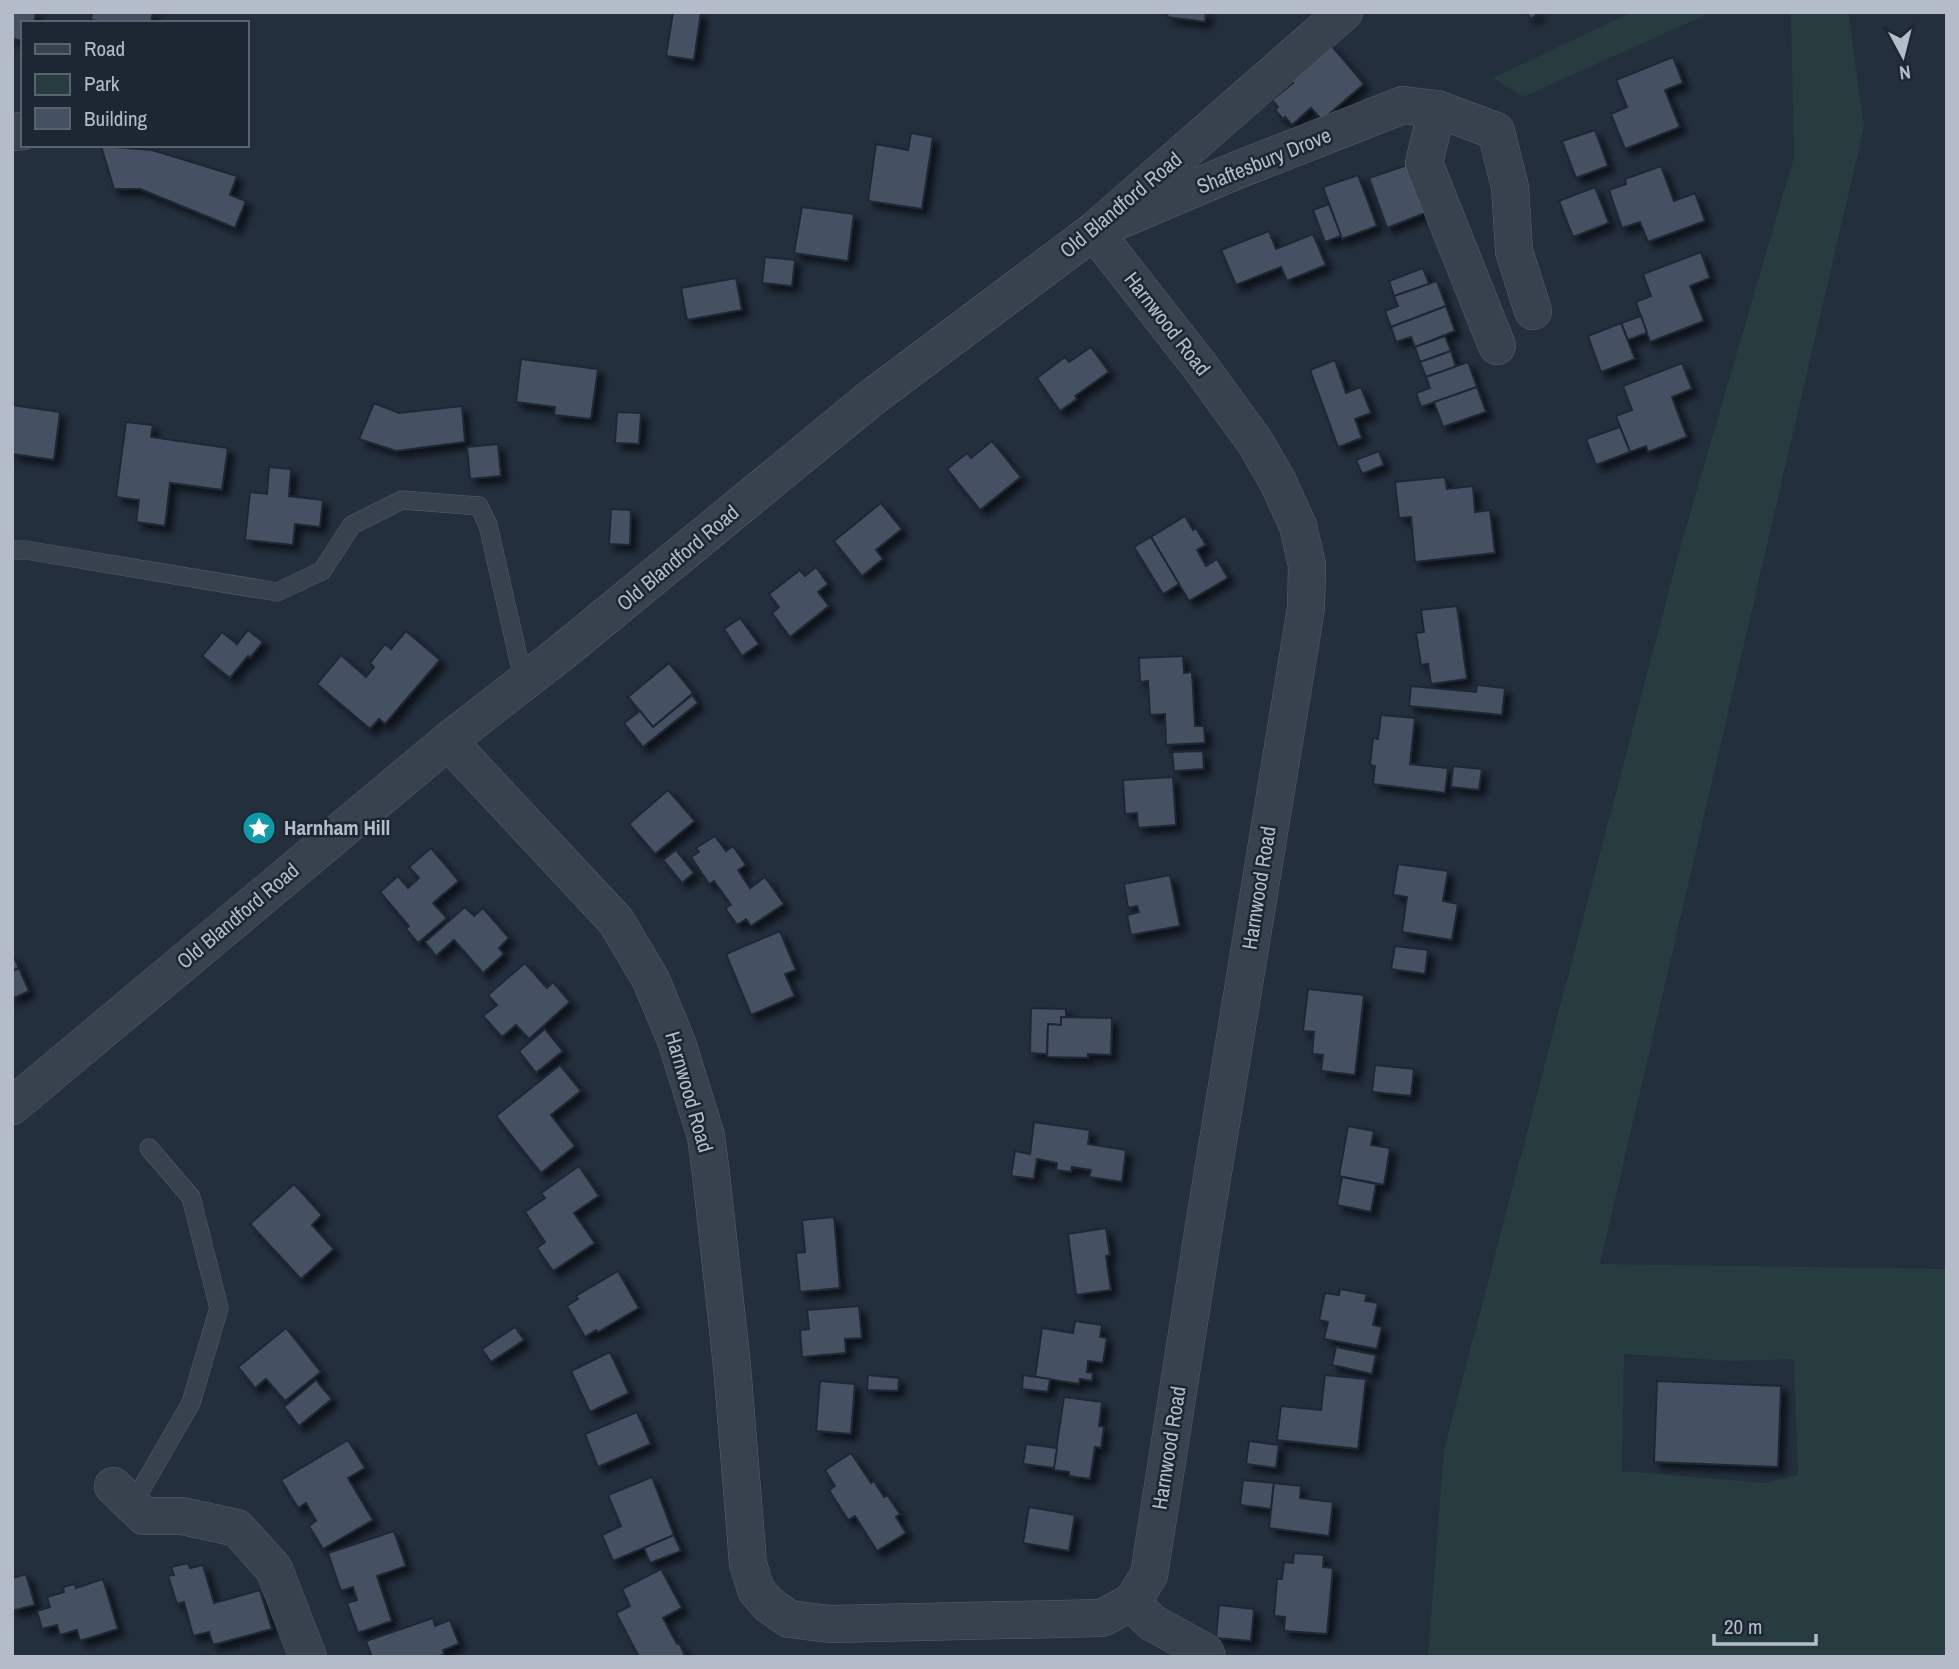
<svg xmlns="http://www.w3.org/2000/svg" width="1959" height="1669" viewBox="0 0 1959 1669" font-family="'Archivo Narrow',sans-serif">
  <defs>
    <filter id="shadow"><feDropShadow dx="6" dy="6" stdDeviation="3.5" flood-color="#0009"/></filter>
  </defs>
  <rect width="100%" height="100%" fill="#242f3e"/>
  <!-- green -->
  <g fill="#263c3f" fill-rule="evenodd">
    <polygon points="1632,12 1712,12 1523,97 1493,78"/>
    <path d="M 1789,12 L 1848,12 L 1864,127 L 1600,1264 L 1947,1269 L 1947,1657 L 1428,1657 L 1444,1450 L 1680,548 L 1794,157 L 1791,16 ZM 1624,1354 L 1732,1361 L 1794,1359 L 1798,1475 L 1765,1483 L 1622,1471 Z"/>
  </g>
  <!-- building -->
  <g fill="#455162" stroke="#1f2835" stroke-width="2" filter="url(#shadow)">
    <polygon points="12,12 36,12 34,23 23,23 23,41 12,39"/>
    <polygon points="92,12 153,12 151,23 114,23 91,20"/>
    <polygon points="673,12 701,12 694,60 666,56"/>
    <polygon points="1168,12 1206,12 1205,22 1167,17"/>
    <polygon points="1526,12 1540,12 1531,19"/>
    <polygon points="1331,45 1364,84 1322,120 1311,108 1292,125 1285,117 1283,119 1275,110 1278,107 1272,100 1293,83 1290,80"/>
    <polygon points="1673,57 1683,83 1665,90 1680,127 1625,149 1611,114 1627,107 1616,80"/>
    <polygon points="1595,130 1608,166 1576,178 1562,141"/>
    <polygon points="911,133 933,137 922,209 868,201 876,144 908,150"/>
    <polygon points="101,146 152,150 237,176 230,195 246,201 235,228 140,189 114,189"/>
    <polygon points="1407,165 1425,213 1387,228 1369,178"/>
    <polygon points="1661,166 1674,201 1695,193 1705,221 1648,242 1640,222 1622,228 1609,190 1626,184 1625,179"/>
    <polygon points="1358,175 1377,226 1342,239 1323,187"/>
    <polygon points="1595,187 1609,223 1573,237 1559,201"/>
    <polygon points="1329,204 1341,236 1325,242 1313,210"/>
    <polygon points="802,207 854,214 848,261 794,253"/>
    <polygon points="1269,231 1276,249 1313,234 1326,265 1287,281 1281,267 1236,285 1221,250"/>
    <polygon points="1701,252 1710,278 1690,286 1704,321 1650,342 1636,302 1651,296 1643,274"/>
    <polygon points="765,257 795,260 792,286 762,283"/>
    <polygon points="1423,268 1429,284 1394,296 1389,281"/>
    <polygon points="736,278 742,310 687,320 681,288"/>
    <polygon points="1437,281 1446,306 1391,327 1385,311 1398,306 1394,296"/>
    <polygon points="1446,306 1455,331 1415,347 1411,337 1396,342 1391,327"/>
    <polygon points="1641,316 1647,333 1628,340 1621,323"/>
    <polygon points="1621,323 1635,359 1601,372 1588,336"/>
    <polygon points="1445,336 1451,351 1420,362 1415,347"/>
    <polygon points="1091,347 1109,372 1075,396 1077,399 1060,411 1037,378 1065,357 1069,362"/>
    <polygon points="1451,351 1456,367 1426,377 1420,362"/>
    <polygon points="521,359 598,369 591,419 554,415 555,407 516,402"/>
    <polygon points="1335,360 1346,393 1361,387 1371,413 1355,419 1362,438 1338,447 1310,370"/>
    <polygon points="1468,362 1477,387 1421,407 1416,393 1430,388 1426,377"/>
    <polygon points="1682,363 1692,389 1672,397 1687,437 1648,452 1646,446 1630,452 1616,416 1632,410 1623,386"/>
    <polygon points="1477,387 1486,412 1443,427 1434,402"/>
    <polygon points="374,403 399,413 462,406 465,442 396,451 359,439"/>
    <polygon points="12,405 60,412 54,460 12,454"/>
    <polygon points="617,412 641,413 639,444 615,443"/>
    <polygon points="126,422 153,425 151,437 228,448 222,490 170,483 165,526 136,522 139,500 116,497"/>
    <polygon points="1620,427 1630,452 1596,465 1586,439"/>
    <polygon points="992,441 1021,477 980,510 947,469 967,453 971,458"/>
    <polygon points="498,444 501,476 470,479 467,447"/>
    <polygon points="1379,451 1384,465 1362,474 1356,460"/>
    <polygon points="269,467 291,469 289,496 323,500 320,527 295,524 293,545 245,540 250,492 267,494"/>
    <polygon points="1445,477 1447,489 1473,486 1475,512 1490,510 1495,553 1415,562 1411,517 1399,518 1395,482"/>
    <polygon points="881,503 902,529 876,550 883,559 862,576 834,541"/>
    <polygon points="611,509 631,510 630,545 609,544"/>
    <polygon points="1185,516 1193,530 1196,528 1206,545 1197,550 1206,566 1217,559 1228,578 1189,601 1151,537"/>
    <polygon points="1151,537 1179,584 1163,594 1134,547"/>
    <polygon points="816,567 828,584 818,592 829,606 790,637 772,613 779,607 769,594 800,570 805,576"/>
    <polygon points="1457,606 1467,679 1431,684 1428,664 1421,665 1416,633 1424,632 1421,610"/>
    <polygon points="740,618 759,644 742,656 724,629"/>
    <polygon points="248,630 263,642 250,658 248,656 230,678 202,656 222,632 237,644"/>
    <polygon points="406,631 440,660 385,724 379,719 370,729 317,684 341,655 366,677 374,667 370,663 385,644 391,649"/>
    <polygon points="1183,656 1184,673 1192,672 1195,726 1204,726 1205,743 1166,745 1165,714 1150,715 1148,681 1140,682 1139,658"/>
    <polygon points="669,663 693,693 653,727 628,697"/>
    <polygon points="1477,685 1505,688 1502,715 1409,706 1411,686 1476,692"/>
    <polygon points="692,695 698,703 643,747 624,723 640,711 653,727"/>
    <polygon points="1381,715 1415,718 1410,764 1448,768 1445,793 1373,784 1375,766 1370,765 1373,738 1378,739"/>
    <polygon points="1203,751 1204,769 1174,771 1172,752"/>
    <polygon points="1453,766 1482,769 1479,790 1451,787"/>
    <polygon points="1173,777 1176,825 1138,828 1137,813 1125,814 1123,780"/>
    <polygon points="668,790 695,821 655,854 629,824"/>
    <polygon points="715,836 726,851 733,846 746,865 738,870 750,888 765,877 784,904 751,926 746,919 737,925 725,908 731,905 714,881 709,884 691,857 699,852 696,848"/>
    <polygon points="431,848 459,881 433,903 447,918 418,943 406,929 409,926 380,892 398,876 408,888 419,878 409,867"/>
    <polygon points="676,850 694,873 682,883 663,860"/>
    <polygon points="1398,864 1448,871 1443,901 1458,904 1452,940 1402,932 1407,897 1393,895"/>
    <polygon points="1170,875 1180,926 1131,935 1127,915 1139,912 1137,906 1128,908 1124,884"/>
    <polygon points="465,907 474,916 483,908 509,938 499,948 504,954 483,973 454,940 436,956 425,942"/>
    <polygon points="780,931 796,970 785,974 795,996 751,1015 726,954"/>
    <polygon points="1395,946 1428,950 1425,974 1391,969"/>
    <polygon points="12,953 19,968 12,971"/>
    <polygon points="525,963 547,988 553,982 570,1002 529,1039 516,1025 502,1037 483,1016 497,1005 488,995"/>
    <polygon points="19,968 29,991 12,999 12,971"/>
    <polygon points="1308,989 1364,995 1355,1075 1321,1071 1323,1055 1312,1054 1314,1032 1303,1031"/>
    <polygon points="1031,1008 1066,1009 1066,1017 1061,1017 1061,1025 1048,1024 1047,1054 1030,1053"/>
    <polygon points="1061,1017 1112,1018 1111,1055 1088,1054 1088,1058 1047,1057 1048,1024 1061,1025"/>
    <polygon points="545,1029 563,1051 536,1073 519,1051"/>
    <polygon points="560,1065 581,1091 551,1115 575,1146 541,1173 496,1116"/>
    <polygon points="1375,1065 1414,1069 1411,1096 1372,1092"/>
    <polygon points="1034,1122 1090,1130 1088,1144 1126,1150 1122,1182 1089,1177 1091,1170 1072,1167 1071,1172 1056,1170 1057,1163 1037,1159 1034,1179 1011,1176 1015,1151 1030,1154"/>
    <polygon points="1348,1126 1374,1131 1371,1145 1390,1148 1384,1185 1339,1176"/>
    <polygon points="579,1166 599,1196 574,1213 595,1243 553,1271 537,1248 545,1242 525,1212 545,1198 541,1193"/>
    <polygon points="1342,1177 1376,1184 1371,1212 1337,1205"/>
    <polygon points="294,1184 322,1215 312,1225 334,1249 301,1279 250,1224"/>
    <polygon points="834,1217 840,1288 800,1292 796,1253 805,1252 802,1220"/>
    <polygon points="1106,1228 1110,1255 1106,1256 1111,1290 1076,1295 1068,1234"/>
    <polygon points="618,1271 639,1308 598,1332 596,1330 585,1337 567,1306 578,1299 576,1296"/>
    <polygon points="1340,1289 1367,1294 1365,1301 1378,1303 1373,1325 1382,1327 1377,1349 1324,1339 1328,1322 1319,1320 1325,1293 1339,1295"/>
    <polygon points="859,1306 862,1338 845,1339 846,1353 802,1357 800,1330 809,1329 807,1310"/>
    <polygon points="1075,1321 1102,1325 1100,1337 1107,1338 1103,1363 1088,1361 1087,1372 1093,1373 1092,1381 1080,1379 1079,1384 1035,1377 1042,1328 1073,1333"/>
    <polygon points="515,1327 524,1340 491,1362 482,1349"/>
    <polygon points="286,1328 321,1372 285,1401 266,1379 255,1388 238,1367"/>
    <polygon points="1336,1347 1376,1355 1372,1374 1332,1365"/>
    <polygon points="610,1352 629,1393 590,1412 571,1371"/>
    <polygon points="868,1375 899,1378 898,1391 867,1390"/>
    <polygon points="1023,1375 1050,1379 1048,1392 1022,1389"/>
    <polygon points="1325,1375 1366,1379 1358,1449 1277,1440 1281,1406 1321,1410"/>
    <polygon points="316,1380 332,1399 299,1426 284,1407"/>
    <polygon points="820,1381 855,1384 851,1434 816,1431"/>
    <polygon points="1657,1381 1781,1386 1778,1467 1654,1462"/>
    <polygon points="1064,1397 1102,1402 1099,1426 1104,1427 1101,1448 1095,1447 1090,1479 1069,1476 1069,1472 1053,1470"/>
    <polygon points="637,1412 651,1444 598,1467 585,1434"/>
    <polygon points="348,1440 365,1468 348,1478 373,1520 323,1549 309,1526 316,1521 306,1503 298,1508 281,1480"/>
    <polygon points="1249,1441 1279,1445 1276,1468 1246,1464"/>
    <polygon points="1026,1444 1057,1448 1054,1468 1023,1464"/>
    <polygon points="851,1453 871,1483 874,1481 884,1497 887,1495 900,1514 896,1517 906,1533 877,1551 855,1516 848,1520 829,1490 835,1486 825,1470"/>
    <polygon points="652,1477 674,1535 613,1561 602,1535 621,1526 608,1495"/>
    <polygon points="1243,1480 1274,1483 1271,1509 1240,1505"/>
    <polygon points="1274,1483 1301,1486 1300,1498 1333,1502 1329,1536 1269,1528"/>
    <polygon points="1029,1507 1075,1515 1069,1551 1023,1543"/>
    <polygon points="394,1531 406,1566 377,1576 392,1621 358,1633 347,1603 357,1600 353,1587 341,1591 328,1553"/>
    <polygon points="674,1535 681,1551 650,1563 644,1548"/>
    <polygon points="1294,1553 1324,1555 1323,1567 1333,1568 1327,1634 1284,1631 1285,1617 1274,1616 1277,1579 1282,1579 1284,1562 1293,1563"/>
    <polygon points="188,1563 190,1568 203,1565 214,1603 260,1590 272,1629 213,1645 209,1632 193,1636 184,1602 177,1604 168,1576 174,1575 171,1567"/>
    <polygon points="661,1569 682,1608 663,1618 677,1644 679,1643 685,1655 681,1657 639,1657 616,1613 630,1606 622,1589"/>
    <polygon points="26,1574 35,1605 12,1611 12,1578"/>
    <polygon points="103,1579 118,1629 80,1641 77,1630 60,1635 57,1625 42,1629 37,1611 50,1607 47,1597 64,1592 63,1587 75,1584 76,1588"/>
    <polygon points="1219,1605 1254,1609 1251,1641 1216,1638"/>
    <polygon points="433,1618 435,1626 450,1620 459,1644 443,1650 444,1654 437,1657 372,1657 366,1641"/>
  </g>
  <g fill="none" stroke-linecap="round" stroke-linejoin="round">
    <defs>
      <g id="service">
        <polyline points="12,550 25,550 277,592 322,571 352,525 402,500 479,506 488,525 519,661 530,678"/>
        <polyline points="132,1505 191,1403 219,1308 191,1197 149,1148"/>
      </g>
      <g id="minor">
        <polyline points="1437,109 1424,163 1497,346"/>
        <polyline points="12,132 23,131"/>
        <polyline points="448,741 616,921 651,980 677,1043 706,1136 711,1174 732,1366 748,1564 756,1590 768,1604 789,1619 830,1624 1102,1618 1132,1602 1149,1575 1206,1214 1306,608 1307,565 1298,526 1278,482 1255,442 1199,365 1094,231 1235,171 1403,105 1437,109 1496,131 1510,187 1514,251 1533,311"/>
        <polyline points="12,1106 448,741 561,653 870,399 1094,231 1344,12"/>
        <polyline points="113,1486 144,1516 182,1516 237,1528 274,1569 308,1657"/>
        <polyline points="1132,1602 1151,1622 1205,1652 1207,1657"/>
      </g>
    </defs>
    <!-- service casing -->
    <use href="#service" stroke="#565f6c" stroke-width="19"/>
    <!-- minor casing -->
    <use href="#minor" stroke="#565f6c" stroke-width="38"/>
    <!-- service -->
    <use href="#service" stroke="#38414e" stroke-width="18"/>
    <!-- minor -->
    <use href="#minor" stroke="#38414e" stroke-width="37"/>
  </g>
  <!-- icons -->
  <defs>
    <symbol id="sight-disc" viewBox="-11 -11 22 22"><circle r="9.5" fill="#0f9aa8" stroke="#1d2633"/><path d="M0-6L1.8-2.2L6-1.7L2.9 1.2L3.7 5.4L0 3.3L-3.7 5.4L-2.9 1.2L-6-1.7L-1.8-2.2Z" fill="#fff"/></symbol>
  </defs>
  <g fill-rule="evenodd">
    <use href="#sight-disc" x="240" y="809" width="38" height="38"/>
  </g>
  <g text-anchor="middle" stroke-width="5" stroke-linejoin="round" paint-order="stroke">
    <!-- street labels -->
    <g font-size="21" fill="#b4bcc9" stroke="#1d2633">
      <text transform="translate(1264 161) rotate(-22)" y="7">Shaftesbury Drove</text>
      <text transform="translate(1121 205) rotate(-40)" y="7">Old Blandford Road</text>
      <text transform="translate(1167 324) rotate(52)" y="7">Harnwood Road</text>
      <text transform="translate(678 558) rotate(-40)" y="7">Old Blandford Road</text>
      <text transform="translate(1259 888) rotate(-81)" y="7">Harnwood Road</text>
      <text transform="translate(238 916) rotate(-40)" y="7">Old Blandford Road</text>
      <text transform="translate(689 1092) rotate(74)" y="7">Harnwood Road</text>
      <text transform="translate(1169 1448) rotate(-81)" y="7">Harnwood Road</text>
    </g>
    <!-- poi labels -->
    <g font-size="21" font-weight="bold" fill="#b4bcc9" stroke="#1d2633" text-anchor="start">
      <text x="284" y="835">Harnham Hill</text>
    </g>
  </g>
  <!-- border -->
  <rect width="1959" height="1669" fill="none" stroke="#b4bcc9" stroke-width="28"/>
  <!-- legend -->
  <rect x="21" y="21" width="228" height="126" fill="#1d2633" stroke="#59626f" stroke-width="2"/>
  <rect x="35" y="44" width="35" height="10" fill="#38414e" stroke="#59626f" stroke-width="2"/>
  <text x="84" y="56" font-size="21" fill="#b4bcc9">Road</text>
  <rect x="35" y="74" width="35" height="21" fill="#263c3f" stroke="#59626f" stroke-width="2"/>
  <text x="84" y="91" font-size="21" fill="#b4bcc9">Park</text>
  <rect x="35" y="108" width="35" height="21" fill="#455162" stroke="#59626f" stroke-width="2"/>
  <text x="84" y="126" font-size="21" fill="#b4bcc9">Building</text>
  <!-- north arrow -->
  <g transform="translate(1903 56) rotate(173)" stroke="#1d2633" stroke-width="5" paint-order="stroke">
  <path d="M0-5L12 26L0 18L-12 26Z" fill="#b4bcc9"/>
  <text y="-10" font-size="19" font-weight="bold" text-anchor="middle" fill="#b4bcc9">N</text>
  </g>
  <!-- scale -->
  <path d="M1714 1634v10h102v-10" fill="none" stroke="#b4bcc9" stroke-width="3.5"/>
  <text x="1724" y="1634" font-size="21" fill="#b4bcc9" stroke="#1d2633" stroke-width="5" paint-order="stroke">20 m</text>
</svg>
